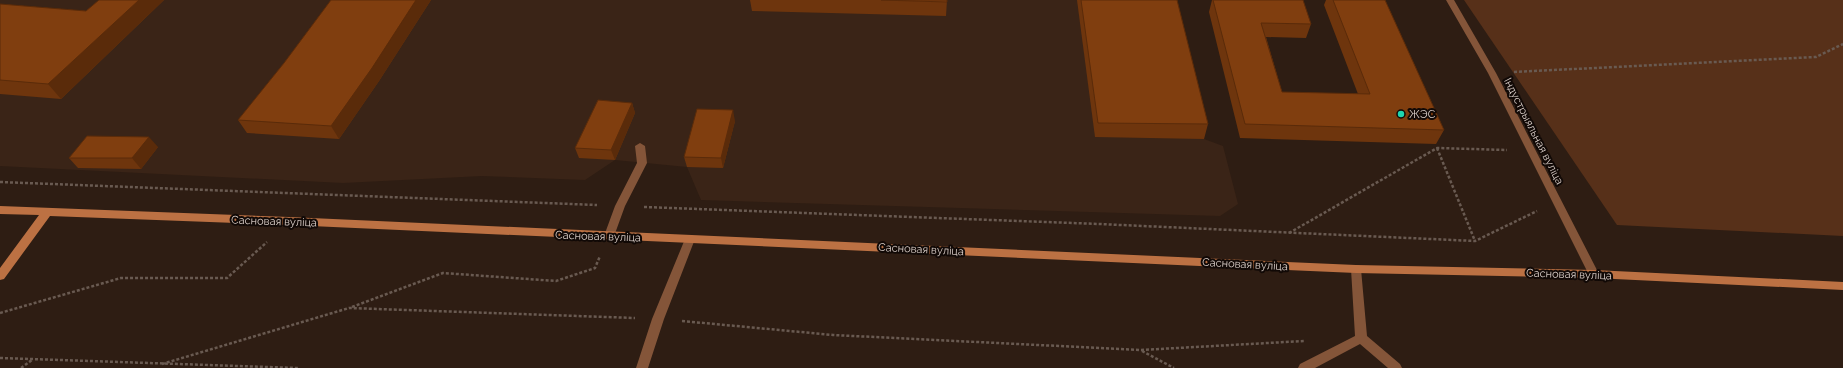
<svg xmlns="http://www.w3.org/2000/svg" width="1843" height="368" viewBox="0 0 1843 368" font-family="Raleway,sans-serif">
  <rect width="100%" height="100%" fill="#2e1d13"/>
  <!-- built -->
  <polygon fill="#3a2417" points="0,0 1171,0 1204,139 1223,146 1238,204 1220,216 701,200 687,167 615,160 585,180 482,176 343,183 0,166"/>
  <!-- green -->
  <polygon fill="#573019" points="1464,0 1843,0 1843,236 1617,225"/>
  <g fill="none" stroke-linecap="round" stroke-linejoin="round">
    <!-- path -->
    <g stroke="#695a51" stroke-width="2.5" stroke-dasharray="3 2" stroke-linecap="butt">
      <polyline points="1514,72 1816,57 1843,44"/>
      <polyline points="1437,148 1475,241"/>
      <polyline points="0,182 597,205"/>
      <polyline points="644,207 1099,224 1475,241 1537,211"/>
      <polyline points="1289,233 1437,148 1507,150"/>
      <polyline points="352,307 443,273 556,281 595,268 600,256"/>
      <polyline points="0,313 121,278 227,278 267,242"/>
      <polyline points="682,321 833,335 1141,350 1304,341"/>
      <polyline points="1142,351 1174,368"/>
      <polyline points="0,358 298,368"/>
      <polyline points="162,364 349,308 635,318"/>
      <polyline points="21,368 32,360"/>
    </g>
    <!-- lane -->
    <polygon fill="#845539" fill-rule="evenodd" points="640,143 645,146 647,163 625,206 613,239 605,239 604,236 615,206 637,163 635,146"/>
    <!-- street -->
    <g fill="#845539" fill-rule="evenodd">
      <polygon points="1446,0 1454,0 1496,73 1599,274 1598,277 1594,278 1590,277 1488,73"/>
      <polygon points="690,235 694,236 695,239 664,319 648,368 636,368 652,319 685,239 686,236"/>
      <polygon points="1356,265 1360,266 1361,269 1367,336 1400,364 1402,368 1388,368 1360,344 1315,368 1298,368 1300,364 1355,336 1351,269 1352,266"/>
    </g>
    <!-- secondary -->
    <polygon fill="#bc7143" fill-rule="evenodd" points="0,206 289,217 1356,265 1594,270 1843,282 1843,290 1594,278 1356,273 289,225 50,216 4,279 0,280 0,268 39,215 0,214"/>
  </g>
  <!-- wall -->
  <g fill="#6e350d">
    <polygon points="99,0 164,0 61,99 0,94 0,4 86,11"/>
    <polygon points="331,0 431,0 379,81 339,139 247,133 238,120 284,63"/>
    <polygon points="750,0 947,0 946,16 752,11"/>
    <polygon points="1077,0 1177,0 1208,124 1204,139 1095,137"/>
    <polygon points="1212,0 1290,0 1311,24 1306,38 1266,37 1282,92 1358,94 1324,5 1326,0 1385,0 1444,130 1436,144 1240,138 1209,12"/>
    <polygon points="632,103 635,113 615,160 579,158 575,148"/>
    <polygon points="735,121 723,168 687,167 684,157"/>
    <polygon points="158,147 141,169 78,168 69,158"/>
  </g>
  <!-- shaded-wall -->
  <g fill="#5a2b0a">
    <polygon points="139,0 164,0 61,99 48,84"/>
    <polygon points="416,0 431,0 379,81 339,139 331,126"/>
    <polygon points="632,103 635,113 615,160 611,150"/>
    <polygon points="733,110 735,121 723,168 721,158"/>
    <polygon points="149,137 158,147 141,169 132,158"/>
  </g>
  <!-- building -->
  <g fill="#803e0f" stroke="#5a2b0a">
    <polygon points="99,0 139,0 48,84 0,80 0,4 86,11"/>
    <polygon points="331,0 416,0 372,68 331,126 238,120 284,63"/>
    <polygon points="881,0 947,0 947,2"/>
    <polygon points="1081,0 1177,0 1208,124 1098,123"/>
    <polygon points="1213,0 1303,0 1311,24 1261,23 1282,92 1370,94 1333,0 1385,0 1444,130 1245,124"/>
    <polygon points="598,100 632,103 611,150 575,148"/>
    <polygon points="697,109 733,110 721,158 684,157"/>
    <polygon points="87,136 149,137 132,158 69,158"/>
  </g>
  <!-- markers -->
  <circle fill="#1fd5b0" stroke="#110906" stroke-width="1.5" cx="1401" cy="114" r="4"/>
  <g text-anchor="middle" stroke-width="4" stroke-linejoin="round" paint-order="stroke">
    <!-- poi labels -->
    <g font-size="11" fill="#ddd1cb" stroke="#110906" text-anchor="start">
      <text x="1409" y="118">ЖЭС</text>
    </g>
    <!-- street labels -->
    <g font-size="11" fill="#ddd1cb" stroke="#110906">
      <text transform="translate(1534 131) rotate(63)" y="4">Індустрыяльная вуліца</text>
      <text transform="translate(274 221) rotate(2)" y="4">Сасновая вуліца</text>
      <text transform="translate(598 236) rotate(2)" y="4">Сасновая вуліца</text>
      <text transform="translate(921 249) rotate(3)" y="4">Сасновая вуліца</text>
      <text transform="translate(1245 264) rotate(3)" y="4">Сасновая вуліца</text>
      <text transform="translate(1569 274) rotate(2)" y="4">Сасновая вуліца</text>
    </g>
  </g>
</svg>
